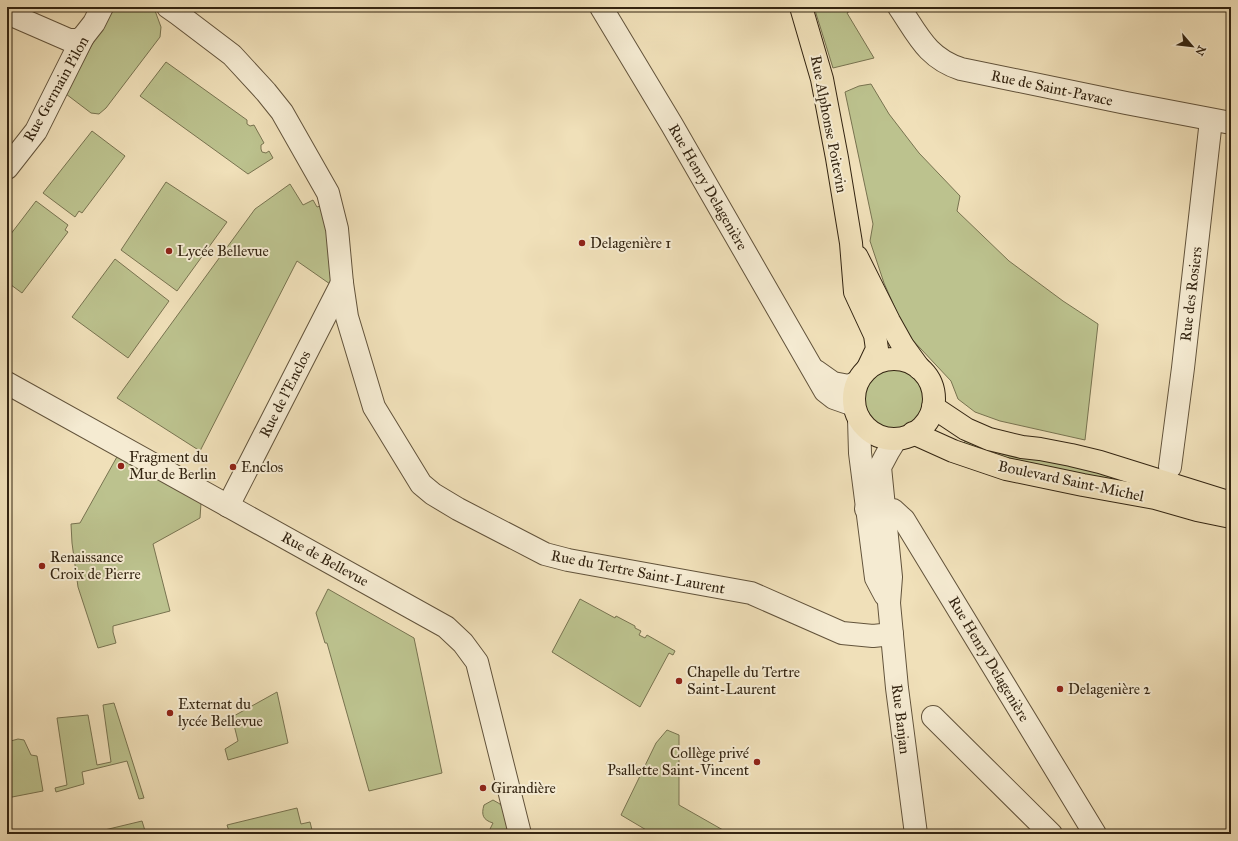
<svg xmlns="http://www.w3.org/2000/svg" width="1238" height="841" viewBox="0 0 1238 841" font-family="'IM FELL Great Primer',serif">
  <rect width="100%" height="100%" fill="#f0e0b9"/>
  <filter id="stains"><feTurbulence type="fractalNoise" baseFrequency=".005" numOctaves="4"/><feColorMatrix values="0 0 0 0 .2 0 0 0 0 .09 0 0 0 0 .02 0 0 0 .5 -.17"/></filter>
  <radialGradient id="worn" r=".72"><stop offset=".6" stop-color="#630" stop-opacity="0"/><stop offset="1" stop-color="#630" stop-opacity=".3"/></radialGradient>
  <!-- green -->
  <g fill="#bcc28e" stroke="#787350">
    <polygon points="112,7 153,7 154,8 161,27 160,37 106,108 99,114 91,113 66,94"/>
    <polygon points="814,7 856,7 847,13 874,58 833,68"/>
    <polygon points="166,62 247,120 247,124 250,126 254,125 264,143 261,145 261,149 262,152 266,153 269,151 273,158 248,174 140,96"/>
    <polygon points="871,84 889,114 919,153 960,196 957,211 1009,261 1063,301 1098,324 1085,440 1000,421 975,412 958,399 951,381 906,333 884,283 870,241 873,224 845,92 859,86"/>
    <polygon points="92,131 125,156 82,213 79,211 75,217 43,193"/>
    <polygon points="166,182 227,222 177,291 121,250"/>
    <polygon points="290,184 303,205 313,200 317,207 323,205 329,229 332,273 330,284 297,261 200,451 117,398 255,209"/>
    <polygon points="36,201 68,225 65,230 68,232 22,293 7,282 7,239"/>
    <polygon points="115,259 169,301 128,358 72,317"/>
    <circle cx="894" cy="398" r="31"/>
    <polygon points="966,439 1064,459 1165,487 1063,476 963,446"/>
    <polygon points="118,455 201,503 200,518 153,544 170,611 113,626 113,632 116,643 98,648 78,587 72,543 71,524 80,523"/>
    <polygon points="328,589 414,638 442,773 369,791 327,643 325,643 316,613"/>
    <polygon points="580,599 615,618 616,616 635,626 635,628 641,631 639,635 645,638 647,635 675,651 673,655 669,653 640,707 552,652"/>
    <polygon points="277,692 288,743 228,760 225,749 238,741 232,717"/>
    <polygon points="114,703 144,798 139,799 127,761 82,772 84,784 56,792 55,788 67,785 57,718 88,715 97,765 111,762 103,705"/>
    <polygon points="667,730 679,735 679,805 730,834 653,834 621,815 656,743"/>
    <polygon points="18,739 24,740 31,755 37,756 43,791 7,798 7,742"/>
    <path d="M 493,800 L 500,804 L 504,810 L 511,834 L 489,834 L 488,833 L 493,823 C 483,820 481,815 484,805 Z"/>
    <polygon points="297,808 301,824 310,822 313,834 230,834 227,825"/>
    <polygon points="142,821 146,834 87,834 92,833"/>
  </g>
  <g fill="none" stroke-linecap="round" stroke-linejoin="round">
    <defs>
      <g id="minor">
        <polyline points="168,7 178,14 232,55 266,92 282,112 328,193 337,229 342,283 347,317 374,407 421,484 433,494 458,509 545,554 568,560 751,593 842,633 873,636 892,634"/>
        <polyline points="601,7 672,125 825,391 834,398 854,405"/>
        <path d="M 899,7 C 918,35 927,58 961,69 L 1126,103 L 1231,123"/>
        <polyline points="7,13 69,40 78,40 83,37"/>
        <polyline points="7,168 36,131 83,37 94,23 102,7"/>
        <polyline points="816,371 833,383 849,386 857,382"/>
        <polyline points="7,383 446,627 463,643 477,662 520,834"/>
        <polyline points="859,419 860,453 876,578 885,595"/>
        <polyline points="896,439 888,452 880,467 891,577 889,603 897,688 916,834"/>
        <polyline points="1170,467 1183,368 1211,120"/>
        <polyline points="228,506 342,283"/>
        <polyline points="866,509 893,510 904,520 1095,834"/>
        <polyline points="933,717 1051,834"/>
      </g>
      <g id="major">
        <polyline points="801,7 822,79 837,158 851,243 855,292 875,335 877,349 868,368"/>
        <polyline points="857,257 889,321 903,346 919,368"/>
        <circle cx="894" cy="399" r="40"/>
        <polyline points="933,407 966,429 989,439 1022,447 1040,449 1071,455 1100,462 1231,503"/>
        <polyline points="913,433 953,451 1006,469 1083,485 1155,498 1197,510 1231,517"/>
      </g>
    </defs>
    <!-- minor casing -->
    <use href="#minor" stroke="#62533b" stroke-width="24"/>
    <!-- major casing -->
    <use href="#major" stroke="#332411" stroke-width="24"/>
    <!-- minor -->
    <use href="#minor" stroke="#f5ebd2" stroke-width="22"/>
    <!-- major -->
    <use href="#major" stroke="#f0e0b9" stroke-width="22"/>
  </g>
  <!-- markers -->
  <g fill="#8f2418" stroke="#f5ebd2" stroke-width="1.5">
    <circle cx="582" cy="243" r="4"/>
    <circle cx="169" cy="251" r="4"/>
    <circle cx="121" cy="466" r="4"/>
    <circle cx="233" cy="467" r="4"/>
    <circle cx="42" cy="566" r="4"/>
    <circle cx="679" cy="681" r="4"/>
    <circle cx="1060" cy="689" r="4"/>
    <circle cx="170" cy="713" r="4"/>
    <circle cx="757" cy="762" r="4"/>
    <circle cx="483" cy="788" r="4"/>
  </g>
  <g text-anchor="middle" stroke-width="4" stroke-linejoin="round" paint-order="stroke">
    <!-- street labels -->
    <g font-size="15" fill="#332411" stroke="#f5ebd2">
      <text transform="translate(1052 88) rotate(12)" y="5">Rue de Saint-Pavace</text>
      <text transform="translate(56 89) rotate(-61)" y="5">Rue Germain Pilon</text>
      <text transform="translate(829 124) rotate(79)" y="5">Rue Alphonse Poitevin</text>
      <text transform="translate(708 187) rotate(60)" y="5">Rue Henry Delagenière</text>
      <text transform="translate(1191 294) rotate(-83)" y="5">Rue des Rosiers</text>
      <text transform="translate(285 394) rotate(-63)" y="5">Rue de l'Enclos</text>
      <text transform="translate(1071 481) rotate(12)" y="5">Boulevard Saint-Michel</text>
      <text transform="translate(325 559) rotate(29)" y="5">Rue de Bellevue</text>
      <text transform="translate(638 572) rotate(11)" y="5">Rue du Tertre Saint-Laurent</text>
      <text transform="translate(989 659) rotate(59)" y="5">Rue Henry Delagenière</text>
      <text transform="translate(901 719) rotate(83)" y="5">Rue Banjan</text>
    </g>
    <!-- poi labels -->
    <g font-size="15" fill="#332411" stroke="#f5ebd2" text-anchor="start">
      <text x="590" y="248">Delagenière 1</text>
      <text x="177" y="256">Lycée Bellevue</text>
      <text x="129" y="462">Fragment du<tspan x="129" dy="17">Mur de Berlin</tspan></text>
      <text x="241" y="472">Enclos</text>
      <text x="50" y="562">Renaissance<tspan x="50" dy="17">Croix de Pierre</tspan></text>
      <text x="687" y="677">Chapelle du Tertre<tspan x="687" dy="17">Saint-Laurent</tspan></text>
      <text x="1068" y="694">Delagenière 2</text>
      <text x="178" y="709">Externat du<tspan x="178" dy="17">lycée Bellevue</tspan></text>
      <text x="749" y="758" text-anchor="end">Collège privé<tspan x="749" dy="17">Psallette Saint-Vincent</tspan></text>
      <text x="491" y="793">Girandière</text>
    </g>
  </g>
  <!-- margin -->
  <rect width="1238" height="841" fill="none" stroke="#f0e0b9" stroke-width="24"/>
  <rect x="8" y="8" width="1222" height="825" fill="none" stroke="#332411" stroke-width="2"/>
  <rect x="12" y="12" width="1214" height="817" fill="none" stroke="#332411"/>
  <!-- north arrow -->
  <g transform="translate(1192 46) rotate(118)" stroke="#f5ebd2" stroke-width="3" paint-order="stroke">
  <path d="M0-3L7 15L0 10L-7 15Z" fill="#332411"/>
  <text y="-6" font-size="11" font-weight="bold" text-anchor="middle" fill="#332411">N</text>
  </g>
  <rect width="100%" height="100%" filter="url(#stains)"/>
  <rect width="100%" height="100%" fill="url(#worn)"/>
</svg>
